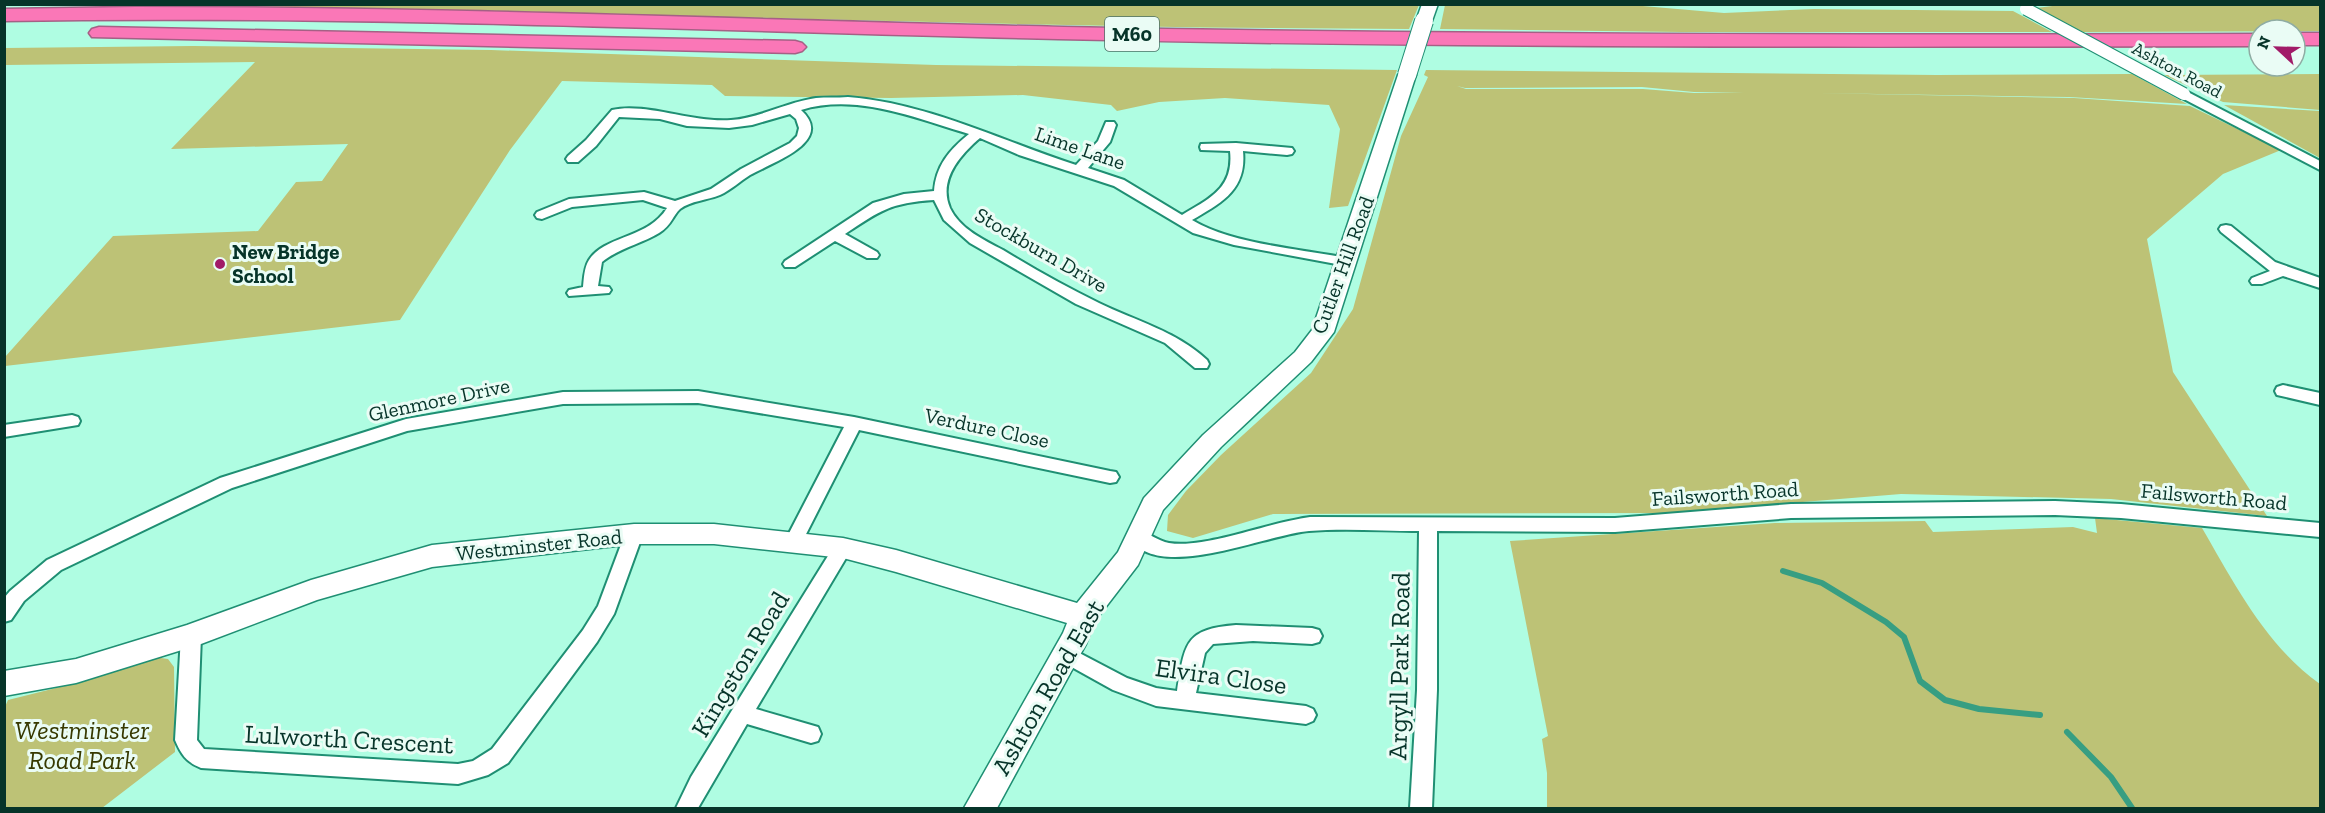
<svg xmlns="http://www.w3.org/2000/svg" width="2325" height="813" viewBox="0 0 2325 813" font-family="'Zilla Slab',serif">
  <rect width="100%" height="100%" fill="#affde2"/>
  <!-- green -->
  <g fill="#bdc276" fill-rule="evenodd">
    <polygon points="2069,4 2320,5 2320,31 2083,32 2036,8"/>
    <path d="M 167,5 L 1419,5 L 1409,29 C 995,28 581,10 167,5 Z"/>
    <polygon points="1631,5 1724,13 1814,9 2013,11 2052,32 1682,32 1440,29 1445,5"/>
    <polygon points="193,46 491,50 936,65 1397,70 1348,206 1329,208 1340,129 1329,105 1225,98 1159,102 1117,111 1111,105 1023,95 891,98 725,96 712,85 562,81 510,150 400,320 5,366 5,357 113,236 258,231 296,182 322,181 348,144 171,149 255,62 5,65 5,48"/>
    <path d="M 1426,70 L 1937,75 L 2132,74 L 2187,104 L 2069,97 L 1815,93 L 2074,98 L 2190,106 L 2281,150 L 2223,174 L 2147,239 L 2173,372 L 2267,516 L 2111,499 L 1901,494 L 1668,513 L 1273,514 L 1193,538 L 1167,531 L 1168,515 L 1186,491 L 1221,455 L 1311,373 L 1353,309 L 1401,136 L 1428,77 L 1424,75 ZM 1457,86 L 1465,88 L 1642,87 L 1694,92 L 1744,93 L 1694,93 L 1643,89 L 1466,89 Z"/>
    <polygon points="2320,74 2320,110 2223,102 2164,75"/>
    <polygon points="2224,105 2320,111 2320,158"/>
    <path d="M 2095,518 L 2202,528 C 2234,583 2267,647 2320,684 L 2320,808 L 1547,808 L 1547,773 L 1542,739 L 1548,736 L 1510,541 L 1775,523 L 1925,521 L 1933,532 L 2073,527 L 2097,533 Z"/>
    <polygon points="154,657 168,659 174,667 175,752 102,808 5,808 4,709 8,700 88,680"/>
  </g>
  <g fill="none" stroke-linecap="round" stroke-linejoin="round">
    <!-- stream -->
    <g stroke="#379e82" stroke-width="6">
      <polyline points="1783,571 1822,583 1886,622 1904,637 1920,681 1945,700 1979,709 2040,715"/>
      <polyline points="2067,732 2111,777 2132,808"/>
    </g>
    <defs>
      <g id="street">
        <polygon points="2184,90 2320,161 2320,170 2180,97 2180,91"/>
        <path d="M 848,97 C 927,103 1002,141 1076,165 L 1098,141 L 1106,122 L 1114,122 L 1116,125 L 1110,142 L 1088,168 L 1124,180 L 1182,215 C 1210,198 1234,188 1230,151 L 1201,150 L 1200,147 L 1201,144 L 1236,143 L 1292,148 L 1294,151 L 1292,154 L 1287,155 L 1243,151 C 1247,190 1221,203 1192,220 C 1231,244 1301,249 1347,258 L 1354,262 L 1347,266 L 1234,245 L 1193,233 L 1114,186 L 1019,155 L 980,138 C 960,155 938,180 950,208 C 960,229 984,240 1003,250 C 1034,269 1066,287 1099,303 C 1136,321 1176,331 1207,360 L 1209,364 L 1207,368 L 1195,368 L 1165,343 L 1076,304 L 970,243 L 944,220 L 934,200 C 890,203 881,210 845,234 L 877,252 L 879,255 L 877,258 L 867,258 L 835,241 L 795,267 L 785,267 L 783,264 L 785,261 L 873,203 L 904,194 L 934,191 C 936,166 949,150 969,134 C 915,118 857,93 801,110 C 836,142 771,163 750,175 C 740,181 731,190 720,195 C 708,200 690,201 680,209 C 673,215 672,225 659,233 C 641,244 619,248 602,262 L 598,286 L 609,287 L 611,290 L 609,293 L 569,296 L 567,293 L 569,290 L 583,287 C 584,278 584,268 589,260 C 605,235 648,239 667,208 L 643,200 L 572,207 L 542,219 L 537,218 L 535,215 L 537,212 L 569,199 L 644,192 L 675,201 L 711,189 L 741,169 L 790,143 L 797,136 L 799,128 L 796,119 L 790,114 L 752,125 L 729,128 L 687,126 L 660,119 L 619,117 L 596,146 L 578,162 L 568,162 L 566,159 L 568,156 L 586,140 L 612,110 C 645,102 693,123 731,120 C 760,118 787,102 816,98 C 826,97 837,98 848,97 Z"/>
        <polygon points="2226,225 2231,226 2275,262 2320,278 2320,288 2283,276 2262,284 2252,284 2250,281 2252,278 2270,271 2221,232 2219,229 2221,226"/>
        <polygon points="2283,385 2320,393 2320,405 2277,395 2275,391 2277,387"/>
        <polygon points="698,391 854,417 1110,471 1116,472 1119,477 1116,482 1110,483 859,430 800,546 794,548 788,546 785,541 844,427 698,403 563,404 407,431 232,488 61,570 24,601 11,620 4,622 4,598 10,591 47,560 220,478 406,419 563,392"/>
        <polygon points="72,415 78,417 80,421 78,425 4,437 4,425"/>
        <path d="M 2055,501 L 2121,504 L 2320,523 L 2320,537 L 2121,518 L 2055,515 L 1791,518 L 1615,532 L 1437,531 L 1437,690 L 1432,808 L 1410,808 L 1417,690 L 1419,531 C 1382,531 1345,528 1309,531 C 1268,534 1155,584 1130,537 L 1133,532 L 1139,530 C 1149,533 1158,541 1169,543 C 1206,549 1269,522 1310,517 L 1615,518 L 1791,504 Z"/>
        <path d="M 634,527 L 640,529 L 643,534 L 614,614 L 597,642 L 508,763 L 488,775 L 458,784 L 201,768 C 186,762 181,754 175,740 L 181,636 L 184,630 L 191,628 L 198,630 L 201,636 L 197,740 L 204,749 L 458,764 L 473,761 L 492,749 L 583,630 L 598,606 L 625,534 L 628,529 Z"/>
        <polygon points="843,541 850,543 852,548 756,709 818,727 821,734 818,741 811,743 747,724 698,808 676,808 691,777 734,707 836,543"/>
        <path d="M 1236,625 L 1312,628 L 1319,630 L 1322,636 L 1319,642 L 1312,644 L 1253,641 L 1213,644 L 1205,653 L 1196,693 L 1306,706 L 1313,709 L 1316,715 L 1313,721 L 1306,724 L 1156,706 L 1113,690 L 1059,660 L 1056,654 L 1059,648 L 1066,646 L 1127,678 L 1156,688 L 1177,691 C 1185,644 1184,629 1236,625 Z"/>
      </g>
      <g id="secondary">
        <polygon points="1422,4 1438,4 1432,21 1424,26 1416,21"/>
        <polygon points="1407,70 1413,71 1416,75 1334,332 1311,362 1221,447 1163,510 1138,565 1095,621 1086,644 997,808 964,808 1063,633 1067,623 896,572 843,558 714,544 634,544 432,567 317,600 201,644 76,683 4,696 4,671 76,659 187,625 311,580 432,545 634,524 714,524 843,538 896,550 1077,603 1118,552 1144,498 1203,435 1295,352 1312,330 1398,75 1401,71"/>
      </g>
      <g id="highway">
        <path d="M 136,7 C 446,7 755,20 1064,27 C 1462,35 1861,35 2259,34 L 2259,46 C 1859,47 1458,48 1058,39 C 707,31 356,15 4,21 L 4,9 Z"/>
        <polygon points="99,27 795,41 802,43 806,47 802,51 795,53 92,37 89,33 92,29"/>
        <rect x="2295" y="33" width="25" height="12"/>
      </g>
    </defs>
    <!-- street casing -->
    <use href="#street" stroke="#1f8f73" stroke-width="4"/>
    <!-- secondary casing -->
    <use href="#secondary" stroke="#1f8f73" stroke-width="3"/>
    <!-- highway casing -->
    <use href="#highway" stroke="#a56085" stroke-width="3"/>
    <!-- street -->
    <use href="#street" fill="#fff" fill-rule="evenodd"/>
    <!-- secondary -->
    <use href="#secondary" fill="#fff" fill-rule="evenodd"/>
    <!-- highway -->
    <use href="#highway" fill="#fa77b7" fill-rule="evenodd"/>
    <defs>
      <polyline id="street-bridge" points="2026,9 2184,94"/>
      <polyline id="secondary-bridge" points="1407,75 1424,21"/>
    </defs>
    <!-- street-bridge casing -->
    <use href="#street-bridge" stroke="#1f8f73" stroke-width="14" stroke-linecap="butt"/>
    <!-- secondary-bridge casing -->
    <use href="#secondary-bridge" stroke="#1f8f73" stroke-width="20" stroke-linecap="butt"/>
    <!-- street-bridge -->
    <use href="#street-bridge" stroke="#fff" stroke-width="12"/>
    <!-- secondary-bridge -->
    <use href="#secondary-bridge" stroke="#fff" stroke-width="18"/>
  </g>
  <!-- markers -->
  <circle fill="#a11b68" stroke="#eafcf5" stroke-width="2" cx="220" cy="264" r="6"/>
  <g text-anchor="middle" stroke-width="6" stroke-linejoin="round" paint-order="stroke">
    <!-- far-street labels -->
    <g font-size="18" fill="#063429" stroke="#eafcf5">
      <text transform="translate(2177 70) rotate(28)" y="6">Ashton Road</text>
    </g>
    <!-- shield labels -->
    <rect fill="#eafcf5" stroke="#4a7066" stroke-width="1.5" x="1105" y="17" width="54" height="34" rx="4.5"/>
    <g font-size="20" font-weight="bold" fill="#063429">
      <text x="1132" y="41">M60</text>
    </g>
    <!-- street labels -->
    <g font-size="21" fill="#063429" stroke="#eafcf5">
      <text transform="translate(1080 148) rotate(19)" y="7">Lime Lane</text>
      <text transform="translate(1041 250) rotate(30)" y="7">Stockburn Drive</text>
      <text transform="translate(1343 265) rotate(-70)" y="7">Cutler Hill Road</text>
      <text transform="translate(439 400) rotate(-12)" y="7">Glenmore Drive</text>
      <text transform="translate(987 428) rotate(12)" y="7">Verdure Close</text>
      <text transform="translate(1725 494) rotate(-4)" y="7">Failsworth Road</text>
      <text transform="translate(2214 497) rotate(5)" y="7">Failsworth Road</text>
      <text transform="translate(539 545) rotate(-6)" y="7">Westminster Road</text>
    </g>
    <!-- poi labels -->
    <g font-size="21" font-weight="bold" fill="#063429" stroke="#eafcf5" text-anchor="start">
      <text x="232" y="259">New Bridge<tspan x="232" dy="24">School</tspan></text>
    </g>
    <!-- near-street labels -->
    <g font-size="26" fill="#063429" stroke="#eafcf5">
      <text transform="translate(740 664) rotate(-59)" y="9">Kingston Road</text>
      <text transform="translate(1399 666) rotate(-89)" y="9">Argyll Park Road</text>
      <text transform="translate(1221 676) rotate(8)" y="9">Elvira Close</text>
      <text transform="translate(1048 687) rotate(-60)" y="9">Ashton Road East</text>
      <text transform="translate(349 739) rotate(3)" y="9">Lulworth Crescent</text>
    </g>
    <!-- near-park labels -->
    <g font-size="26" font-style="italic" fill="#373900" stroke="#eafcf5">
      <text x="82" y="739">Westminster<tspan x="82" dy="30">Road Park</tspan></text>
    </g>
  </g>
  <!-- border -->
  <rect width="2325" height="813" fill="none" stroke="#063429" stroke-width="12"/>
  <!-- north arrow -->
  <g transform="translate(2277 48) rotate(292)"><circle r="28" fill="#eafcf5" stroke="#8faca3" stroke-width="1.5"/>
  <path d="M0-4.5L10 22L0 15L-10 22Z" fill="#a11b68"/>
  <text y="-9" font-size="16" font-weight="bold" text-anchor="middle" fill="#063429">N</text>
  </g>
</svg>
